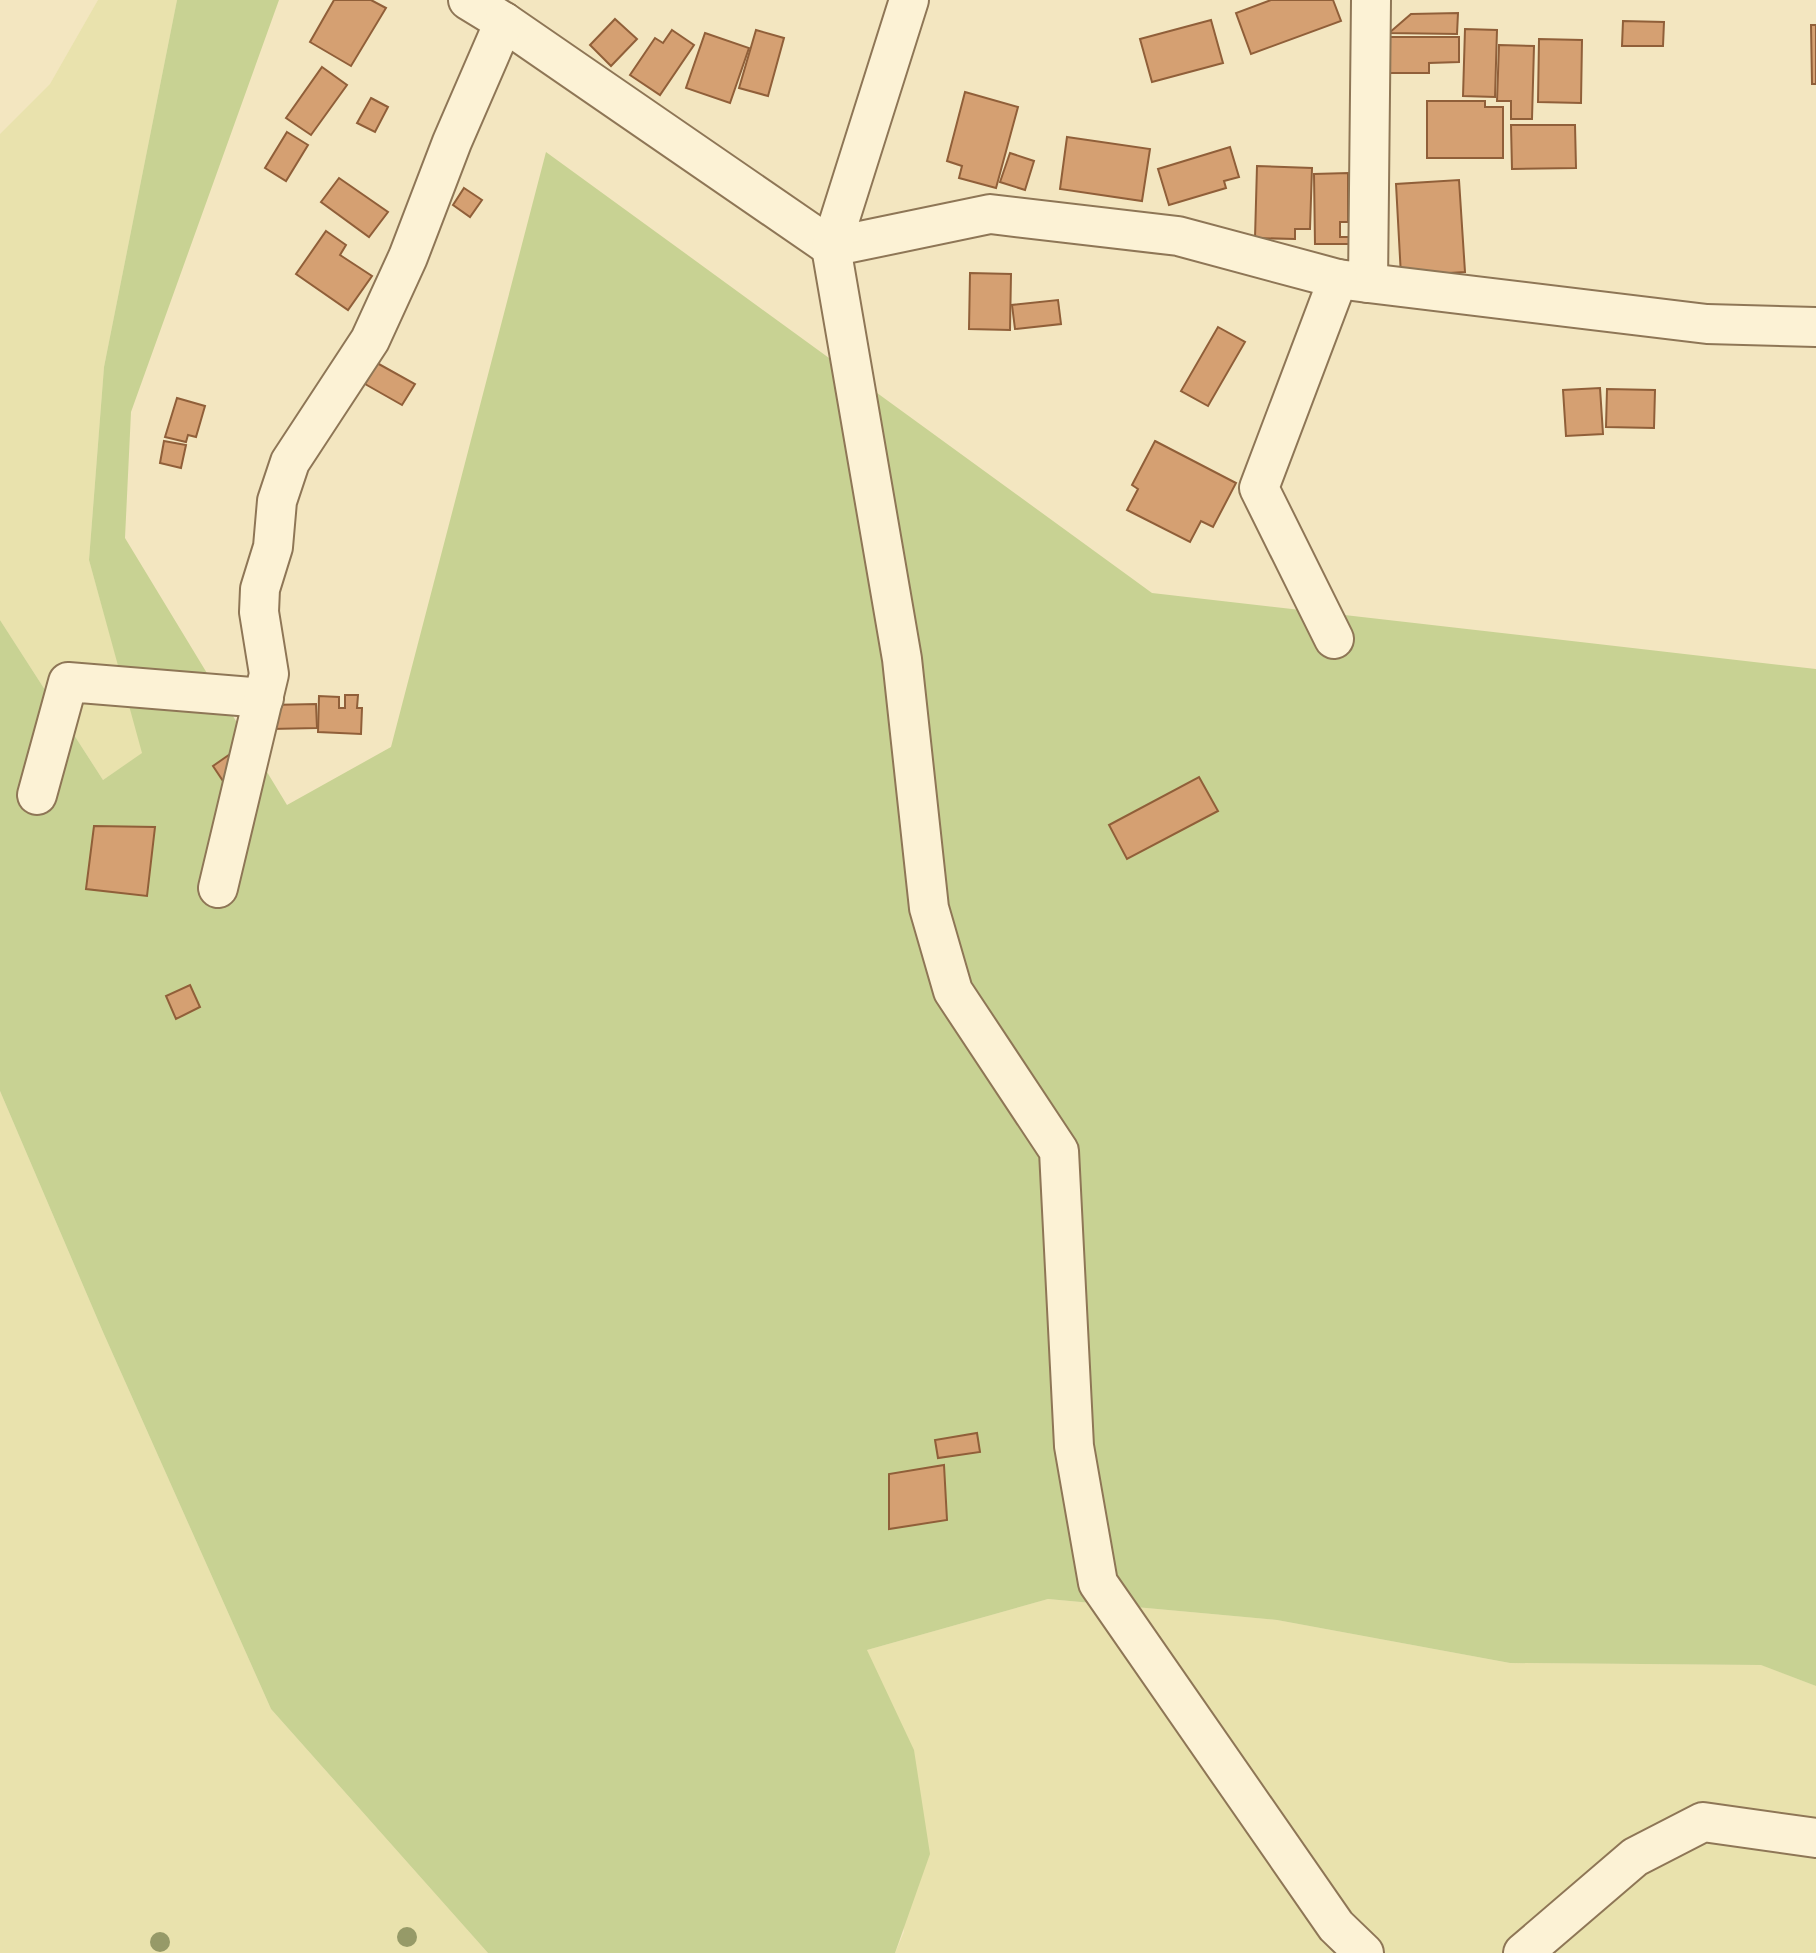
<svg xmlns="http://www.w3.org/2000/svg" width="1816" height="1953" viewBox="0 0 1816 1953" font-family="'Zilla Slab',serif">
  <rect width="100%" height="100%" fill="#f3e6c0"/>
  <!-- farmland -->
  <g fill="#e9e2ad">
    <polygon points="98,0 177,0 104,367 89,560 143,753 103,780 0,620 0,134 50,84"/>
    <polygon points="0,1091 103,1332 271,1709 488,1953 0,1953"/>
    <polygon points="1048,1599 1277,1620 1510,1663 1762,1665 1816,1686 1816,1953 895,1953 904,1932 867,1650"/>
  </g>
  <!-- green -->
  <polygon fill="#c8d293" points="177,0 279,0 131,412 125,538 287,805 391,747 546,152 1152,593 1816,669 1816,1686 1761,1665 1510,1663 1277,1620 1048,1599 867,1650 914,1750 930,1854 895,1953 488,1953 271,1709 103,1332 0,1091 0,620 103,780 142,753 89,560 104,367"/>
  <!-- building -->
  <g fill="#d5a072" stroke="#905f39" stroke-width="2">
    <polygon points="334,0 371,0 386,8 351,66 310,42"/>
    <polygon points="1271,0 1333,0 1341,21 1251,54 1236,13"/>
    <polygon points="1458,13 1457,34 1389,33 1411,14"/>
    <polygon points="615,19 637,39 611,66 590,45"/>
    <polygon points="1211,20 1223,63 1152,82 1140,39"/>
    <polygon points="1623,21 1664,22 1663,46 1622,46"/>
    <polygon points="1811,25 1816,25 1816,84 1812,84"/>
    <polygon points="1465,29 1497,30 1495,97 1463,96"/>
    <polygon points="672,30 694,45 660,95 630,75 655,38 663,43"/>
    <polygon points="756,30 784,38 768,96 739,88"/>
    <polygon points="705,33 749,48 730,103 686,88"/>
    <polygon points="1389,37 1459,37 1459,62 1429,63 1429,73 1389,73"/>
    <polygon points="1539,39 1582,40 1581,103 1538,102"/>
    <polygon points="1499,45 1534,46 1532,119 1511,119 1511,101 1497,101"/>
    <polygon points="322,67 347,85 311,135 286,118"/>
    <polygon points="965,92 1018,107 996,188 959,178 962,166 947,161"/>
    <polygon points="371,98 388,107 375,132 357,123"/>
    <polygon points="1427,101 1485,101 1485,107 1503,107 1503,158 1427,158"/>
    <polygon points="1511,125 1575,125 1576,168 1512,169"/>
    <polygon points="287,132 308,145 286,181 265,168"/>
    <polygon points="1067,137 1150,149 1142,201 1060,189"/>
    <polygon points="1230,147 1239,177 1224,181 1226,188 1169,205 1158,169"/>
    <polygon points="1010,153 1034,161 1025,190 1000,182"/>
    <polygon points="1257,166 1312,168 1310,229 1295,229 1295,239 1255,238"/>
    <polygon points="1348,173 1348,222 1340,222 1340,237 1349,237 1349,244 1315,244 1314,174"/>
    <polygon points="339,178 388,212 369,237 321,202"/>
    <polygon points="1459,180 1465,272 1401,276 1396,184"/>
    <polygon points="464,188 482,200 470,217 453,205"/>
    <polygon points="326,231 346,245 340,255 372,276 348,310 296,274"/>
    <polygon points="970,273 1011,274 1010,330 969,329"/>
    <polygon points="1058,300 1061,324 1015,329 1012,305"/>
    <polygon points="1218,327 1245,342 1208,406 1181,391"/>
    <polygon points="377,363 415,384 402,405 365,384"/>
    <polygon points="1600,388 1603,434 1566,436 1563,390"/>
    <polygon points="1607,389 1655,390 1654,428 1606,427"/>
    <polygon points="177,398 205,406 196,437 188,435 186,442 165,437"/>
    <polygon points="164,441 186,445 181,468 160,463"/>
    <polygon points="1155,441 1236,483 1213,527 1201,521 1190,542 1127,510 1138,489 1132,485"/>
    <polygon points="345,695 358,695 357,708 362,708 361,734 318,732 319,696 339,697 339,708 345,708"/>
    <polygon points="316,704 317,728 271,729 270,705"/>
    <polygon points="233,752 225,784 213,766"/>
    <polygon points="1199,777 1218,811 1127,859 1109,825"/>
    <polygon points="94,826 155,827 147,896 86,889"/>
    <polygon points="190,985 200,1007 176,1019 166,996"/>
    <polygon points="977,1433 980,1452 938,1458 935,1440"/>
    <polygon points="944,1465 947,1520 889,1529 889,1474"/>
  </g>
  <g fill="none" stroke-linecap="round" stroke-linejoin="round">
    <defs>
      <g id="minor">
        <polyline points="468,0 504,22 831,247 990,214 1178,236 1338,279 1368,283 1371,0"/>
        <polyline points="909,0 831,247 902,659 929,908 953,991 1059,1151 1074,1446 1098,1583 1336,1926 1364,1953"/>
        <polyline points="1368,283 1707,324 1816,327"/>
        <polyline points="1334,639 1259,488 1338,279"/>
        <polyline points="37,795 68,682 264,698"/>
        <polyline points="218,888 269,674 259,612 260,589 273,547 277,501 290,462 370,340 408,257 452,142 504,22"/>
        <polyline points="1523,1953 1635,1857 1703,1822 1816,1838"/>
      </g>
    </defs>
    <!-- minor casing -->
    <use href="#minor" stroke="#8e7656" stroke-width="42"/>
    <!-- minor -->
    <use href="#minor" stroke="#fcf2d5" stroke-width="38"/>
  </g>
  <!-- trees -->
  <g fill="#969a68">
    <circle cx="407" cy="1937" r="10"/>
    <circle cx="160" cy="1942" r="10"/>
  </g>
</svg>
